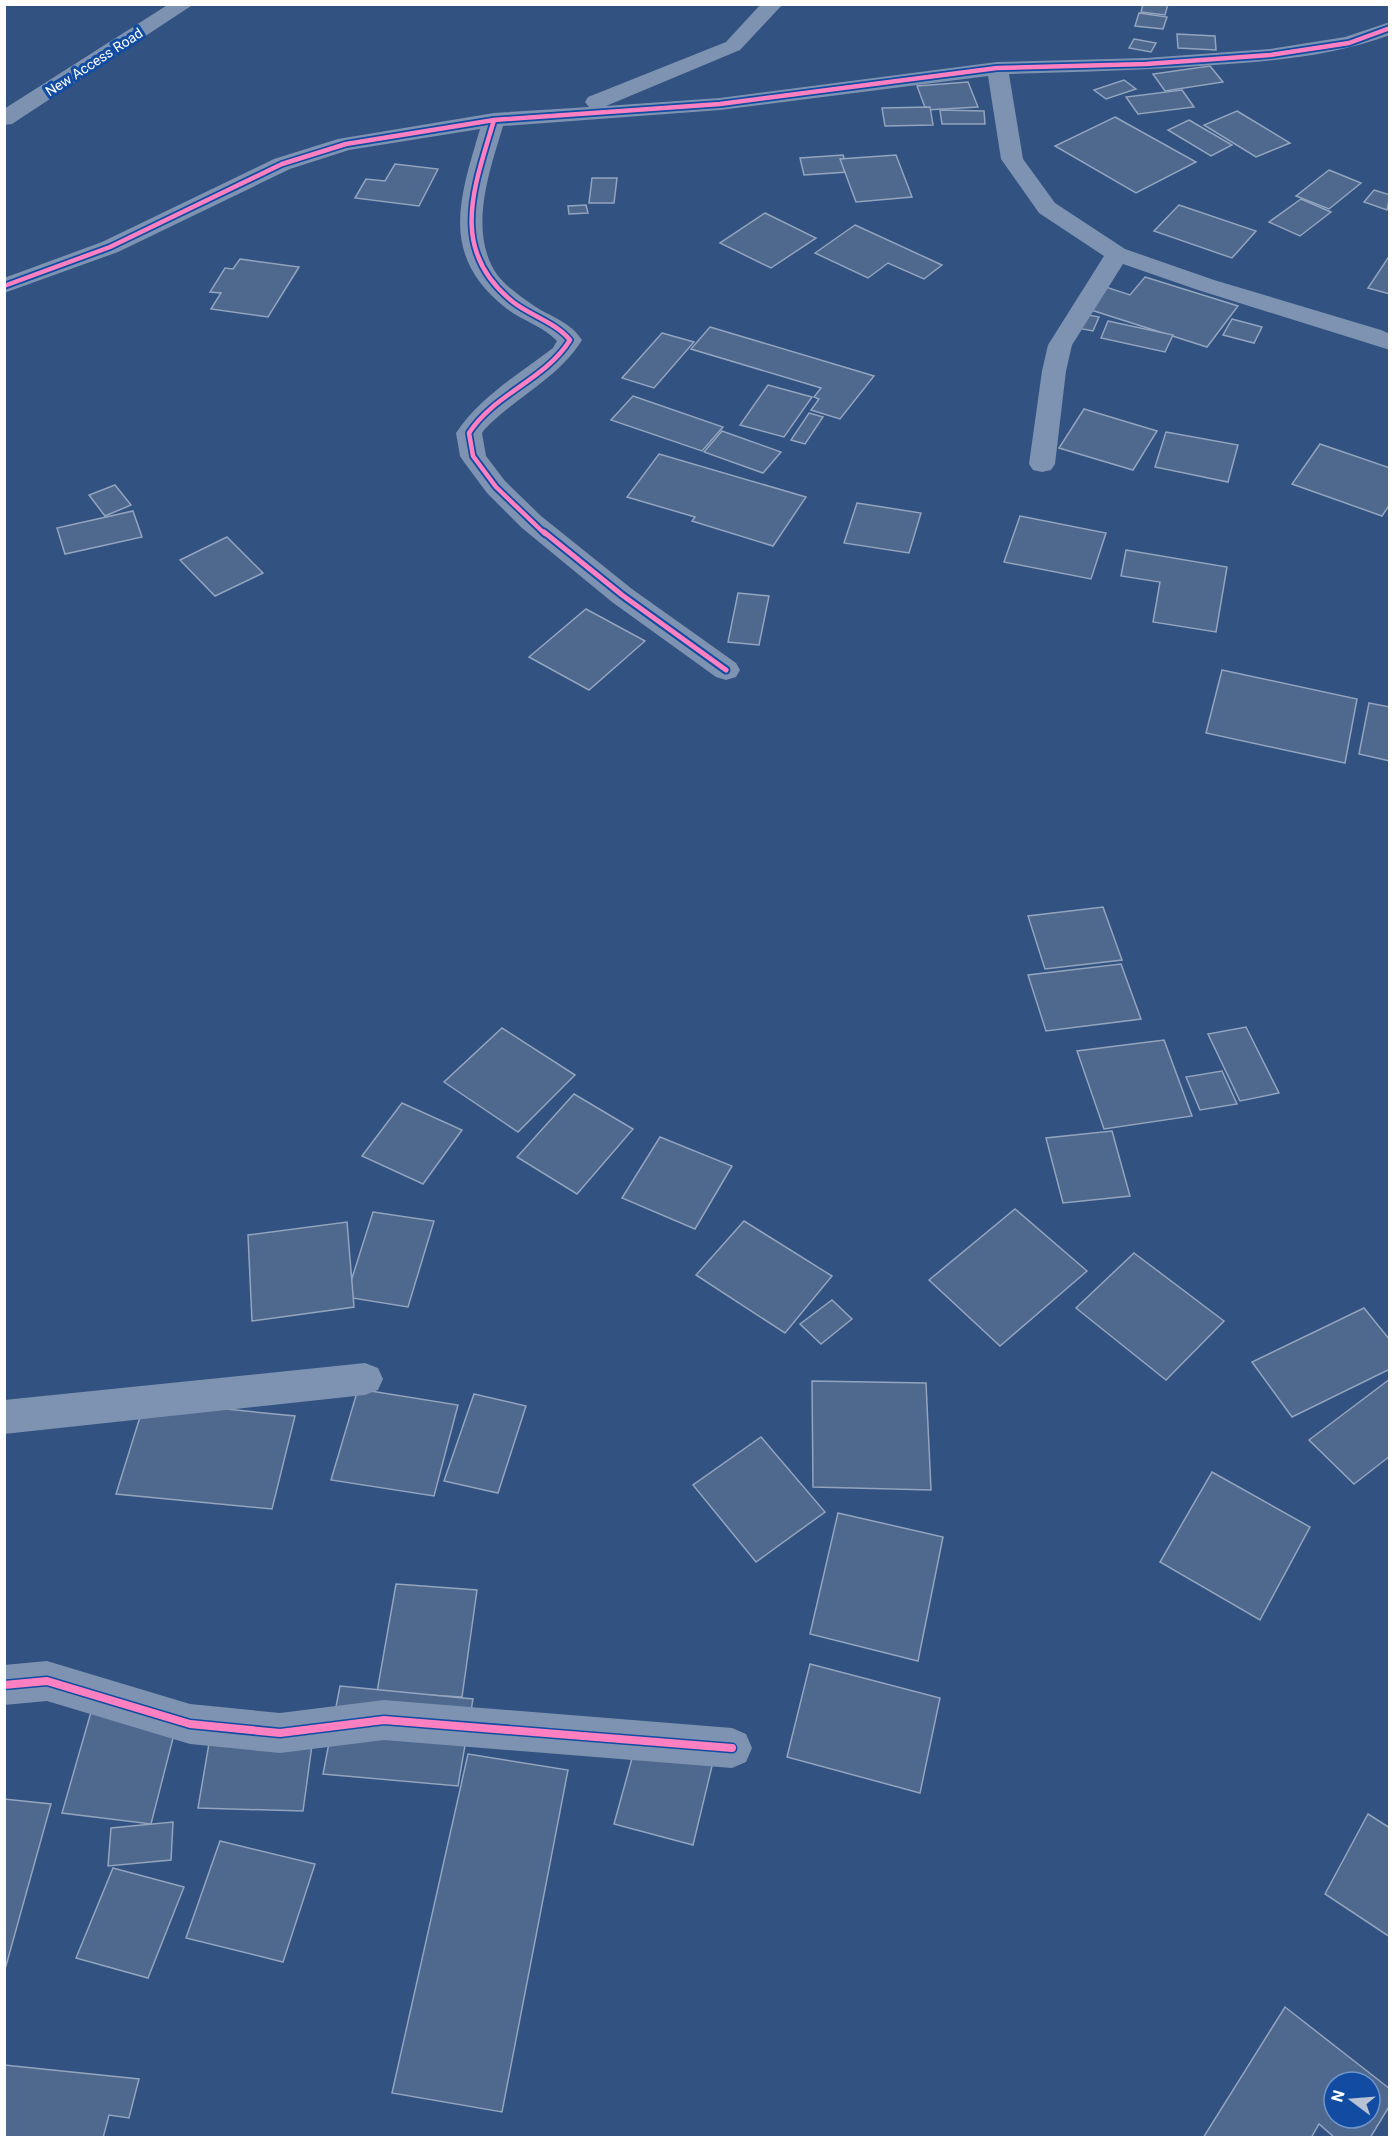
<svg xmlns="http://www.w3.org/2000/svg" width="1394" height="2142" viewBox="0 0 1394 2142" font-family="Roboto,sans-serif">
  <rect width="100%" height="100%" fill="#325281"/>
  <!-- building -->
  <g fill="#4e688e" stroke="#93a4be" stroke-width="1.5" fill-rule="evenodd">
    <polygon points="1143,4 1168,4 1165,15 1141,12"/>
    <polygon points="1139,13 1167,17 1163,29 1135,26"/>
    <polygon points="1177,34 1215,36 1216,50 1178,48"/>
    <polygon points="1134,39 1156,43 1151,52 1129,48"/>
    <polygon points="1210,66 1223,82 1165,91 1153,74"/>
    <polygon points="1124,80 1136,89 1106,99 1094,90"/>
    <polygon points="968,82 978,107 926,110 917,86"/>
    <polygon points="1182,90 1194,107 1138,114 1126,97"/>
    <polygon points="930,107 933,125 885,126 882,108"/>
    <polygon points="940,110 984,111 985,124 942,124"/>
    <polygon points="1237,111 1290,143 1256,157 1204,125"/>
    <polygon points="1115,117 1196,162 1136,193 1055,146"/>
    <polygon points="1189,120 1232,145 1211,156 1168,130"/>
    <polygon points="843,155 848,172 804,175 800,158"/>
    <polygon points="896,155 912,197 856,202 840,159"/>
    <polygon points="395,164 438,169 419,206 355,198 366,179 385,181"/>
    <polygon points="1329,170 1361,183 1329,209 1296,196"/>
    <polygon points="592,178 617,178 614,203 589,203"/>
    <polygon points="1374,190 1390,195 1387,210 1364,202"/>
    <polygon points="1301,199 1331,212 1300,236 1269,222"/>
    <polygon points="586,205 588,213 569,214 568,206"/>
    <polygon points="1179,205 1256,231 1232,258 1154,231"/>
    <polygon points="765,213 816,238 771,268 720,243"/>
    <polygon points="855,225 942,265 924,279 888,263 868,278 815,253"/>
    <polygon points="1390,255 1390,294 1368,288"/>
    <polygon points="240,259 299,267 268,317 211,309 221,293 210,292 225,268 233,269"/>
    <polygon points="1145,277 1238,306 1207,347 1085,308 1103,286 1130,295"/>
    <polygon points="1073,312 1099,317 1093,331 1067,326"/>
    <polygon points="1232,319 1262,327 1254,343 1223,335"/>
    <polygon points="1108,321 1173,335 1165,352 1101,338"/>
    <polygon points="710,327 874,376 840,419 811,410 819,399 814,397 821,388 691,349"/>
    <polygon points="662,333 694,342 654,388 622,378"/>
    <polygon points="768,385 812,397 784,437 740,425"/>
    <polygon points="633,396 723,427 702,451 611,420"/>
    <polygon points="1084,409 1157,431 1133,470 1059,448"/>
    <polygon points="809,413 823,417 805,444 791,440"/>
    <polygon points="722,431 781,452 763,473 704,452"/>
    <polygon points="1166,432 1238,445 1228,482 1155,467"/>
    <polygon points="1320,444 1390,468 1390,504 1382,516 1292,484"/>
    <polygon points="659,454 806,497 773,546 692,521 695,517 627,497"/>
    <polygon points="115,485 131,505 105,516 89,495"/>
    <polygon points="857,503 921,513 909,553 844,543"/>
    <polygon points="133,511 142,537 65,554 57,528"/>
    <polygon points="1020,516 1106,533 1091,579 1004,562"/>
    <polygon points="227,537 263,573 215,596 180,560"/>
    <polygon points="1126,550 1227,567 1216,632 1153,622 1160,582 1121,576"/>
    <polygon points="738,593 769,596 759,645 728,642"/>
    <polygon points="586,609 645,641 589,690 529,657"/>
    <polygon points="1222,670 1357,699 1345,763 1206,733"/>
    <polygon points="1369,703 1390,707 1390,761 1359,754"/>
    <polygon points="1103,907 1122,960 1045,969 1028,916"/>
    <polygon points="1121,964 1141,1019 1046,1031 1028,975"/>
    <polygon points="1246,1027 1279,1093 1240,1101 1208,1034"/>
    <polygon points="502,1028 575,1075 518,1132 444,1082"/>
    <polygon points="1164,1040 1192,1116 1104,1129 1077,1051"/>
    <polygon points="1222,1071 1237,1104 1200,1110 1186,1077"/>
    <polygon points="574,1094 633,1129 577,1194 517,1157"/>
    <polygon points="402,1103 462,1130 423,1184 362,1156"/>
    <polygon points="1112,1131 1130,1196 1063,1203 1046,1138"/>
    <polygon points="660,1137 732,1166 695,1229 622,1198"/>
    <polygon points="1015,1209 1087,1271 1000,1346 929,1280"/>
    <polygon points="373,1212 434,1221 408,1307 346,1297"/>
    <polygon points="744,1221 832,1276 785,1333 696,1275"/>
    <polygon points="347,1222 354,1307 252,1321 248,1235"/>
    <polygon points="1134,1253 1224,1321 1166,1380 1076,1308"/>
    <polygon points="832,1300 852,1319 821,1344 800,1324"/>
    <polygon points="1364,1308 1390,1340 1390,1369 1292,1417 1252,1362"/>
    <polygon points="1390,1379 1390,1456 1354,1484 1309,1440"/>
    <polygon points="812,1381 926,1383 931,1490 813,1487"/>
    <polygon points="358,1389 458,1405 434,1496 331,1480"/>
    <polygon points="474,1394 526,1406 498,1493 444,1481"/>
    <polygon points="145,1401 295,1416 272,1509 116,1494"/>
    <polygon points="761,1437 825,1512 756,1562 693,1485"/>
    <polygon points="1212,1472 1310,1527 1260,1620 1160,1562"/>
    <polygon points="838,1513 943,1537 918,1661 810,1634"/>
    <polygon points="396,1584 477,1590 462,1697 377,1692"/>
    <polygon points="810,1664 940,1698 920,1793 787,1757"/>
    <polygon points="340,1686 473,1699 458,1786 323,1774"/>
    <polygon points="95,1698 181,1707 151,1824 62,1813"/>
    <polygon points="213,1720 315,1723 303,1811 198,1808"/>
    <polygon points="642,1722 718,1741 693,1845 614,1824"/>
    <polygon points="468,1754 568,1770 502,2112 392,2093"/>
    <polygon points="4,1799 51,1804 4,1973"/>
    <polygon points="1368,1814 1390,1828 1390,1937 1325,1894"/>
    <polygon points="173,1822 171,1860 108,1866 111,1828"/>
    <polygon points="220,1841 315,1864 283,1962 186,1938"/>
    <polygon points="113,1868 184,1887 148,1978 76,1958"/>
    <path d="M 1285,2007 L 1390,2089 L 1390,2105 L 1370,2138 L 1335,2138 L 1319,2124 L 1311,2138 L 1203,2138 ZM 1334,2082 L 1370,2082 L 1370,2118 L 1334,2118 Z"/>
    <polygon points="4,2065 139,2079 129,2118 109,2115 103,2138 4,2138"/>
  </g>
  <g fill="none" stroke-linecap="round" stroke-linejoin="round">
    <!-- minor -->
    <g fill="#7e93b1" fill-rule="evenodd">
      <path d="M 761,4 L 783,4 L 740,50 L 606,106 L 720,98 L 997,62 L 1146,58 L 1270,49 L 1345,37 L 1390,22 L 1390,35 C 1333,56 1274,61 1214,65 C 1146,70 1077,72 1009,74 L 1023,159 L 1055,203 L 1125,249 L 1214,280 L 1381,330 L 1390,334 L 1390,350 L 1198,290 L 1123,264 L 1072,345 L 1066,371 L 1055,464 L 1051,470 L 1042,472 L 1033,470 L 1029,464 L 1042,371 L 1048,345 L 1104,256 L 1039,213 L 1001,159 L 988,76 L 720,110 L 503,126 C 490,170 468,230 496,273 C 504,285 519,295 530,303 C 549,317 569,320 582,340 C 559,378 514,398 484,430 L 482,433 L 486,456 L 505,481 L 541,516 L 632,589 L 736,663 L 740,670 L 736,677 L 726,680 L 716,677 L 612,602 L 522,528 L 487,493 L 464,462 L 460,456 L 456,433 C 480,397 519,374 553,348 L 557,341 C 543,326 523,321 507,309 C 439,256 459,200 480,129 L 349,150 L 290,169 L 118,252 L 4,293 L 4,278 L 102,242 L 274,159 L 338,139 L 494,113 L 589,107 L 585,102 L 588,97 L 726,42 Z"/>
      <polygon points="365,1363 378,1368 383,1379 378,1390 365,1395 4,1434 4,1400"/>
      <polygon points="47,1661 190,1704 280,1713 384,1700 732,1728 746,1734 752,1748 746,1762 732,1768 384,1740 280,1753 190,1744 47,1701 4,1705 4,1665"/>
    </g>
    <!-- major -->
    <polygon fill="#7d92b0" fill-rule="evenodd" points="169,4 194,4 12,124 4,125 4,109"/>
    <defs>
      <g id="cycleway-far2">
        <path d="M 494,120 C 474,188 448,250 513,302 C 531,316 555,322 570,340 C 546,379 494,394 469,433 L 473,456 L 496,487 L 545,534"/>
        <polyline points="4,286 110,247 282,164 346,144 494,120 720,104 997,68 1146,64 1270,55 1349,43 1390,28"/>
      </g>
      <polyline id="cycleway-far1" points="544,532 622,595 726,670"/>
      <polyline id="cycleway" points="4,1685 47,1681 190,1724 280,1733 384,1720 732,1748"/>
    </defs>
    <!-- cycleway-far2 casing -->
    <use href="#cycleway-far2" stroke="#114ca2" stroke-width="8"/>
    <!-- cycleway-far1 casing -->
    <use href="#cycleway-far1" stroke="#114ca2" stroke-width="9"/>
    <!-- cycleway casing -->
    <use href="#cycleway" stroke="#114ca2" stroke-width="11"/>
    <!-- cycleway-far2 -->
    <use href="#cycleway-far2" stroke="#ff80c0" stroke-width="4.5"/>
    <!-- cycleway-far1 -->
    <use href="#cycleway-far1" stroke="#ff80c0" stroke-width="5"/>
    <!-- cycleway -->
    <use href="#cycleway" stroke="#ff80c0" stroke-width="8"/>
  </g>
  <g text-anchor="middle" stroke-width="6" stroke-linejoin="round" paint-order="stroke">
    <!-- far-street labels -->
    <g font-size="14" fill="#fff" stroke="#114ca2">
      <text transform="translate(94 62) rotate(-33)" y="5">New Access Road</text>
    </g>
  </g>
  <!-- border -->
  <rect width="1394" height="2142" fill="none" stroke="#ffffff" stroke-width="12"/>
  <!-- north arrow -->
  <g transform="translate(1352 2100) rotate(286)"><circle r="28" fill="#114ca2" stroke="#7094c7" stroke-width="1.5"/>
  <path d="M0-4.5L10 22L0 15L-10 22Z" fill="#b7c2d3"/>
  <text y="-9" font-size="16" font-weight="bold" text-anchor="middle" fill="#ffffff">N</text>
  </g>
</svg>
